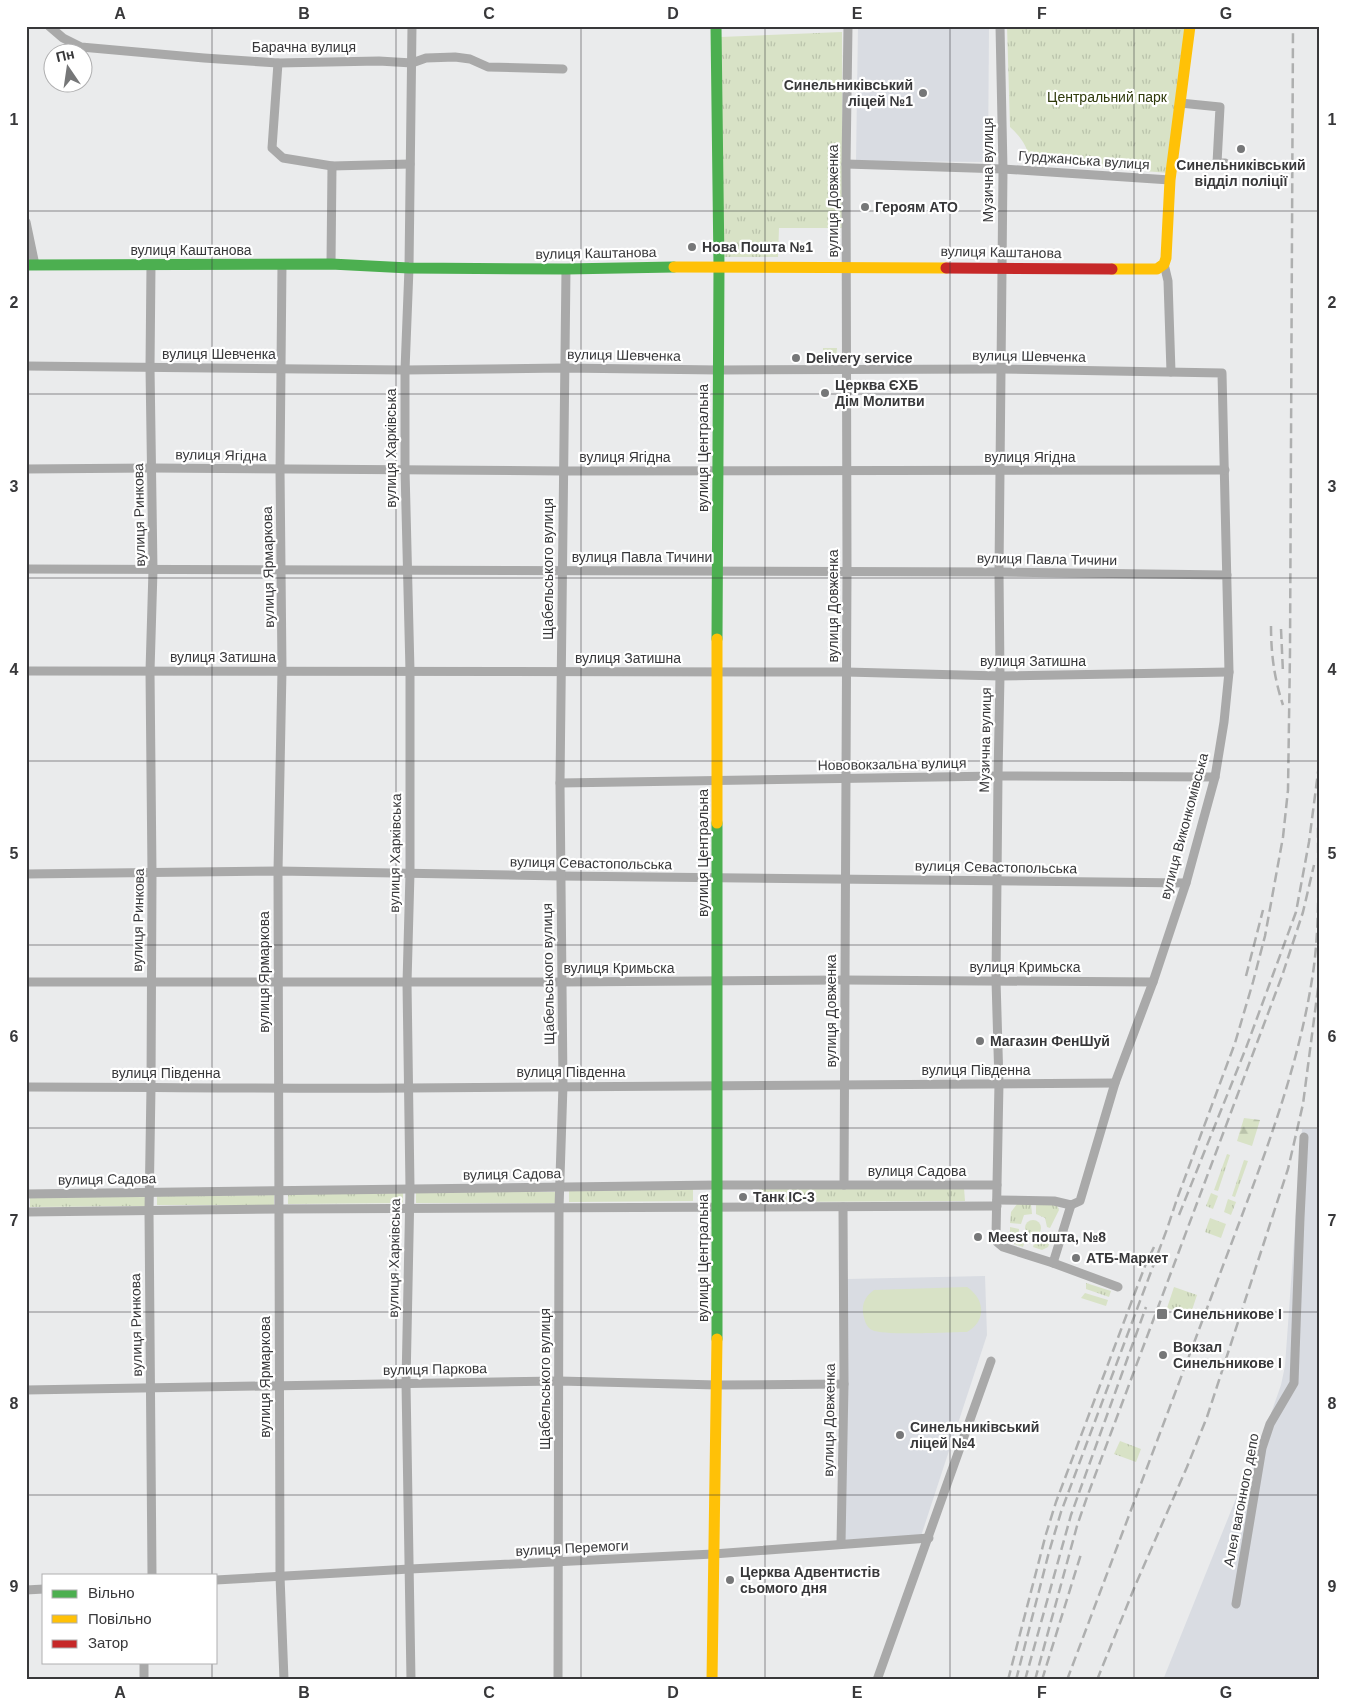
<svg xmlns="http://www.w3.org/2000/svg" width="1346" height="1706" viewBox="0 0 1346 1706" font-family="Helvetica,sans-serif">
  <defs>
    <pattern id="grass-tufts" width="24" height="20" patternUnits="userSpaceOnUse" patternTransform="scale(1.25)"><rect width="24" height="20" fill="#d8e2c6"/><path d="M3 7l-1-3M5 7V3M7 7l1-3M15 17l-1-3M17 17v-4M19 17l1-3" fill="none" stroke="#bac3ab"/></pattern>
    <pattern id="forest-firs" width="22" height="20" patternUnits="userSpaceOnUse" patternTransform="scale(1.25)"><rect width="22" height="20" fill="#d8e2c6"/><path d="M5 1l3.5 6h-7zM16 11l3.5 6h-7z" fill="#bac3ab"/></pattern>
  </defs>
  <rect width="100%" height="100%" fill="#eaebec"/>
  <!-- built -->
  <g fill="#d9dce2">
    <polygon points="858,26 989,26 988,162 856,161"/>
    <polygon points="1302,1129 1320,1129 1320,1680 1163,1680 1243,1481 1268,1422 1281,1385 1285,1366"/>
    <polygon points="985,1276 987,1335 921,1536 845,1540 847,1279"/>
  </g>
  <!-- grass -->
  <g fill="url(#grass-tufts)">
    <path d="M 1007,26 L 1190,26 L 1169,173 L 1030,162 C 1028,147 1021,137 1010,127 Z"/>
    <polygon points="842,32 843,228 779,228 778,257 721,257 720,37"/>
    <polygon points="823,348 837,348 836,359 823,359"/>
    <polygon points="1227,1154 1230,1155 1218,1191 1214,1190"/>
    <polygon points="1244,1160 1248,1161 1235,1197 1232,1196"/>
    <polygon points="759,1188 964,1188 965,1201 759,1202"/>
    <polygon points="693,1189 693,1201 569,1202 569,1191"/>
    <rect x="416" y="1192" width="139" height="11"/>
    <polygon points="403,1193 403,1203 288,1204 288,1194"/>
    <polygon points="1211,1193 1218,1196 1213,1209 1206,1206"/>
    <polygon points="274,1195 274,1205 157,1205 157,1196"/>
    <polygon points="146,1196 146,1206 30,1207 30,1197"/>
    <polygon points="1228,1199 1236,1202 1231,1215 1224,1212"/>
    <polygon points="1036,1203 1057,1205 1059,1210 1050,1228 1047,1227 1045,1218 1036,1214"/>
    <polygon points="1017,1204 1031,1204 1032,1214 1024,1215 1021,1224 1010,1223 1011,1212"/>
    <polygon points="1210,1218 1226,1224 1221,1238 1205,1232"/>
    <circle cx="1033" cy="1228" r="8"/>
    <polygon points="1010,1227 1019,1229 1019,1236 1025,1241 1023,1247 1014,1244 1010,1238"/>
    <polygon points="1047,1235 1052,1237 1048,1247 1042,1250 1033,1247 1034,1243 1039,1244"/>
    <polygon points="1086,1283 1111,1291 1109,1297 1086,1289"/>
    <polygon points="1174,1287 1197,1295 1190,1316 1167,1308"/>
    <polygon points="1085,1293 1108,1300 1106,1306 1081,1298"/>
    <polygon points="1120,1441 1141,1449 1136,1462 1114,1454"/>
  </g>
  <!-- forest -->
  <polygon fill="url(#forest-firs)" points="1244,1118 1260,1120 1252,1146 1237,1141"/>
  <!-- pitch -->
  <path fill="#d8e2c6" d="M 967,1287 C 985,1299 987,1321 967,1332 C 950,1332 883,1336 872,1330 C 866,1327 864,1319 863,1313 C 862,1302 866,1296 874,1290 Z"/>
  <g fill="none" stroke-linecap="round" stroke-linejoin="round">
    <!-- street -->
    <g stroke="#a9a9a9" stroke-width="9">
      <polyline points="49,26 63,38 81,47 204,58 278,63 379,61 412,63 426,58 455,57 470,59 488,67 563,69"/>
      <polyline points="1000,26 1003,169 999,572 1000,676 998,776 996,980 999,1083 996,1235 997,1242 1003,1247 1053,1263 1118,1287"/>
      <polyline points="278,63 272,148 283,158 332,166 410,164"/>
      <polyline points="1180,103 1220,107 1217,163 1225,163"/>
      <polyline points="846,164 1003,169 1170,180"/>
      <polyline points="26,222 35,265"/>
      <polyline points="282,264 280,469 282,670 278,871 280,1576 284,1680"/>
      <polyline points="331,264 332,166"/>
      <polyline points="1164,264 1168,281 1171,372"/>
      <polyline points="151,265 150,367 153,570 150,671 152,873 151,1087 149,1211 152,1575"/>
      <polyline points="26,366 405,370 564,368 719,370 1000,369 1222,373 1229,672 1224,722 1215,777 1186,883 1153,982 1115,1083 1080,1201 1071,1205"/>
      <polyline points="26,469 152,468 562,471 1225,470"/>
      <polyline points="26,569 999,572 1227,575"/>
      <polyline points="26,671 846,672 1000,676 1229,672"/>
      <polyline points="560,783 998,776 1215,777"/>
      <polyline points="26,874 278,871 561,876 1186,883"/>
      <polyline points="26,982 562,982 844,980 1153,982"/>
      <path d="M 26,1087 C 154,1087 282,1089 409,1088 C 645,1085 880,1083 1115,1083"/>
      <polyline points="844,1185 847,571 846,164 848,26"/>
      <polyline points="26,1194 718,1185 997,1185"/>
      <polyline points="997,1200 1054,1201 1071,1205"/>
      <polyline points="26,1212 279,1209 997,1206"/>
      <polyline points="1053,1263 1071,1205"/>
      <polyline points="26,1390 559,1381 717,1385 844,1384"/>
      <polyline points="841,1544 844,1384 843,1207"/>
      <polyline points="216,1580 410,1569 713,1554 929,1538"/>
      <polyline points="26,1590 44,1589"/>
      <polyline points="1236,1604 1262,1448 1270,1424 1294,1383 1300,1218 1304,1137"/>
      <polyline points="144,1662 144,1680"/>
      <polyline points="411,1680 406,1383 410,1188 407,983 410,873 410,671 405,469 405,370 409,268 412,26"/>
      <polyline points="558,1680 559,1208 563,1085 560,783 566,269"/>
      <polyline points="877,1680 991,1361"/>
    </g>
    <!-- fast -->
    <g stroke="#4caf50" stroke-width="11">
      <polyline points="716,26 719,266 717,639"/>
      <polyline points="26,265 331,264 409,268 566,269 674,267"/>
      <polyline points="717,1339 717,823"/>
    </g>
    <!-- slow -->
    <g stroke="#ffc107" stroke-width="11">
      <polyline points="674,267 946,268"/>
      <polyline points="1112,269 1157,269 1164,264 1166,258 1170,180 1190,26"/>
      <polyline points="717,639 717,823"/>
      <polyline points="712,1680 717,1339"/>
    </g>
    <!-- jam -->
    <polyline stroke="#c62828" stroke-width="11" points="946,268 1112,269"/>
    <!-- rail -->
    <g stroke="#aeafaf" stroke-width="2.5" stroke-dasharray="10 5" stroke-linecap="butt">
      <path d="M 1271,626 C 1271,653 1274,678 1283,705"/>
      <polyline points="1281,629 1283,673"/>
      <polyline points="1246,976 1263,910"/>
      <polyline points="1179,1215 1246,1048 1296,912 1309,842 1320,757"/>
      <polyline points="1008,1680 1046,1534 1056,1502 1145,1266 1154,1247"/>
      <polyline points="1016,1680 1049,1552 1061,1512 1167,1229 1177,1199 1235,1043 1253,982 1265,936 1283,837 1288,790 1290,652 1293,26"/>
      <polyline points="1025,1680 1071,1515 1146,1307"/>
      <polyline points="1035,1680 1077,1526 1087,1497 1282,976 1303,912 1314,865"/>
      <polyline points="1042,1680 1081,1554"/>
      <path d="M 1067,1680 L 1244,1210 C 1273,1133 1301,1054 1313,973 C 1320,925 1318,877 1318,828 L 1319,818"/>
      <polyline points="1097,1680 1135,1586 1187,1467 1207,1417 1288,1169 1303,1104 1320,973"/>
    </g>
  </g>
  <!-- grid -->
  <path fill="none" stroke="#38383a" stroke-width="1" stroke-opacity="0.55" d="M 212,26 L 212,1575M 396,26 L 396,1680M 581,26 L 581,1680M 765,26 L 765,1680M 950,26 L 950,1680M 1134,26 L 1134,1680M 26,211 L 1320,211M 26,394 L 1320,394M 26,578 L 1320,578M 26,761 L 1320,761M 26,945 L 1320,945M 26,1128 L 1320,1128M 26,1312 L 1320,1312M 26,1495 L 1320,1495M 212,1662 L 212,1680"/>
  <!-- markers -->
  <g fill="#767778" stroke="#fff" stroke-width="2">
    <circle cx="923" cy="93" r="5"/>
    <circle cx="1241" cy="149" r="5"/>
    <circle cx="865" cy="207" r="5"/>
    <circle cx="692" cy="247" r="5"/>
    <circle cx="796" cy="358" r="5"/>
    <circle cx="825" cy="393" r="5"/>
    <circle cx="980" cy="1041" r="5"/>
    <circle cx="743" cy="1197" r="5"/>
    <circle cx="978" cy="1237" r="5"/>
    <circle cx="1076" cy="1258" r="5"/>
    <rect x="1156" y="1308" width="12" height="12" rx="2.5"/>
    <circle cx="1163" cy="1355" r="5"/>
    <circle cx="900" cy="1435" r="5"/>
    <circle cx="730" cy="1580" r="5"/>
  </g>
  <g text-anchor="middle" stroke-width="4.5" stroke-linejoin="round" paint-order="stroke">
    <!-- street labels -->
    <g font-size="14" fill="#38383a" stroke="#fff">
      <text x="304" y="52">Барачна вулиця</text>
      <text transform="translate(1084 160) rotate(4)" y="5">Гурджанська вулиця</text>
      <text transform="translate(988 170) rotate(-90)" y="5">Музична вулиця</text>
      <text transform="translate(833 201) rotate(-90)" y="5">вулиця Довженка</text>
      <text x="191" y="255">вулиця Каштанова</text>
      <text transform="translate(1001 252) rotate(1)" y="5">вулиця Каштанова</text>
      <text transform="translate(596 253) rotate(-1)" y="5">вулиця Каштанова</text>
      <text x="219" y="359">вулиця Шевченка</text>
      <text transform="translate(624 355) rotate(1)" y="5">вулиця Шевченка</text>
      <text transform="translate(1029 356) rotate(1)" y="5">вулиця Шевченка</text>
      <text transform="translate(391 448) rotate(-90)" y="5">вулиця Харківська</text>
      <text transform="translate(703 448) rotate(-90)" y="5">вулиця Центральна</text>
      <text transform="translate(221 455) rotate(1)" y="5">вулиця Ягідна</text>
      <text x="625" y="462">вулиця Ягідна</text>
      <text x="1030" y="462">вулиця Ягідна</text>
      <text transform="translate(139 515) rotate(-91)" y="5">вулиця Ринкова</text>
      <text x="642" y="562">вулиця Павла Тичини</text>
      <text transform="translate(1047 559) rotate(1)" y="5">вулиця Павла Тичини</text>
      <text transform="translate(268 567) rotate(-91)" y="5">вулиця Ярмаркова</text>
      <text transform="translate(548 569) rotate(-90)" y="5">Щабельського вулиця</text>
      <text transform="translate(833 606) rotate(-90)" y="5">вулиця Довженка</text>
      <text x="223" y="662">вулиця Затишна</text>
      <text x="628" y="663">вулиця Затишна</text>
      <text x="1033" y="666">вулиця Затишна</text>
      <text transform="translate(985 740) rotate(-89)" y="5">Музична вулиця</text>
      <text transform="translate(892 764) rotate(-1)" y="5">Нововокзальна вулиця</text>
      <text transform="translate(1184 826) rotate(-75)" y="5">вулиця Виконкомівська</text>
      <text transform="translate(395 853) rotate(-89)" y="5">вулиця Харківська</text>
      <text transform="translate(703 853) rotate(-90)" y="5">вулиця Центральна</text>
      <text transform="translate(591 863) rotate(1)" y="5">вулиця Севастопольська</text>
      <text transform="translate(996 867) rotate(1)" y="5">вулиця Севастопольська</text>
      <text transform="translate(138 920) rotate(-89)" y="5">вулиця Ринкова</text>
      <text x="1025" y="972">вулиця Кримьска</text>
      <text x="619" y="973">вулиця Кримьска</text>
      <text transform="translate(264 972) rotate(-90)" y="5">вулиця Ярмаркова</text>
      <text transform="translate(548 974) rotate(-91)" y="5">Щабельського вулиця</text>
      <text transform="translate(831 1011) rotate(-90)" y="5">вулиця Довженка</text>
      <text x="976" y="1075">вулиця Південна</text>
      <text x="571" y="1077">вулиця Південна</text>
      <text x="166" y="1078">вулиця Південна</text>
      <text x="917" y="1176">вулиця Садова</text>
      <text transform="translate(512 1174) rotate(-1)" y="5">вулиця Садова</text>
      <text transform="translate(107 1179) rotate(-1)" y="5">вулиця Садова</text>
      <text transform="translate(394 1258) rotate(-89)" y="5">вулиця Харківська</text>
      <text transform="translate(703 1258) rotate(-90)" y="5">вулиця Центральна</text>
      <text transform="translate(136 1325) rotate(-91)" y="5">вулиця Ринкова</text>
      <text transform="translate(435 1369) rotate(-1)" y="5">вулиця Паркова</text>
      <text transform="translate(265 1377) rotate(-90)" y="5">вулиця Ярмаркова</text>
      <text transform="translate(545 1379) rotate(-90)" y="5">Щабельського вулиця</text>
      <text transform="translate(829 1420) rotate(-89)" y="5">вулиця Довженка</text>
      <text transform="translate(1241 1500) rotate(-79)" y="5">Алея вагонного депо</text>
      <text transform="translate(572 1548) rotate(-3)" y="5">вулиця Перемоги</text>
    </g>
    <!-- poi labels -->
    <g font-size="14" font-weight="bold" fill="#38383a" stroke="#fff" text-anchor="start">
      <text x="913" y="90" text-anchor="end">Синельниківський<tspan x="913" dy="16">ліцей №1</tspan></text>
      <text x="1241" y="170" text-anchor="middle">Синельниківський<tspan x="1241" dy="16">відділ поліції</tspan></text>
      <text x="875" y="212">Героям АТО</text>
      <text x="702" y="252">Нова Пошта №1</text>
      <text x="806" y="363">Delivery service</text>
      <text x="835" y="390">Церква ЄХБ<tspan x="835" dy="16">Дім Молитви</tspan></text>
      <text x="990" y="1046">Магазин ФенШуй</text>
      <text x="753" y="1202">Танк ІС-3</text>
      <text x="988" y="1242">Meest пошта, №8</text>
      <text x="1086" y="1263">АТБ-Маркет</text>
      <text x="1173" y="1319">Синельникове І</text>
      <text x="1173" y="1352">Вокзал<tspan x="1173" dy="16">Синельникове І</tspan></text>
      <text x="910" y="1432">Синельниківський<tspan x="910" dy="16">ліцей №4</tspan></text>
      <text x="740" y="1577">Церква Адвентистів<tspan x="740" dy="16">сьомого дня</tspan></text>
    </g>
    <!-- park labels -->
    <g font-size="14" fill="#2f3a0b" stroke="#fff">
      <text x="1107" y="102">Центральний парк</text>
    </g>
  </g>
  <!-- border -->
  <rect width="1346" height="1706" fill="none" stroke="#ffffff" stroke-width="55"/>
  <!-- legend -->
  <rect x="42" y="1574" width="175" height="90" fill="#ffffff" stroke="#afafb0"/>
  <rect x="52" y="1590" width="25" height="8" fill="#4caf50" stroke="#afafb0"/>
  <text x="88" y="1598" font-size="15" fill="#38383a">Вільно</text>
  <rect x="52" y="1615" width="25" height="8" fill="#ffc107" stroke="#afafb0"/>
  <text x="88" y="1624" font-size="15" fill="#38383a">Повільно</text>
  <rect x="52" y="1640" width="25" height="8" fill="#c62828" stroke="#afafb0"/>
  <text x="88" y="1648" font-size="15" fill="#38383a">Затор</text>
  <!-- north arrow -->
  <g transform="translate(68 68) rotate(347)"><circle r="24" fill="#ffffff" stroke="#afafb0"/>
  <path d="M0-4L9 19L0 12L-9 19Z" fill="#767778"/>
  <text y="-8" font-size="14" font-weight="bold" text-anchor="middle" fill="#38383a">Пн</text>
  </g>
  <rect x="28" y="28" width="1290" height="1650" fill="none" stroke="#38383a" stroke-width="2"/>
  <g font-size="16" text-anchor="middle" font-weight="bold" fill="#38383a">
    <text x="120" y="19">A</text>
    <text x="304" y="19">B</text>
    <text x="489" y="19">C</text>
    <text x="673" y="19">D</text>
    <text x="857" y="19">E</text>
    <text x="1042" y="19">F</text>
    <text x="1226" y="19">G</text>
    <text x="14" y="125">1</text>
    <text x="1332" y="125">1</text>
    <text x="14" y="308">2</text>
    <text x="1332" y="308">2</text>
    <text x="14" y="492">3</text>
    <text x="1332" y="492">3</text>
    <text x="14" y="675">4</text>
    <text x="1332" y="675">4</text>
    <text x="14" y="859">5</text>
    <text x="1332" y="859">5</text>
    <text x="14" y="1042">6</text>
    <text x="1332" y="1042">6</text>
    <text x="14" y="1226">7</text>
    <text x="1332" y="1226">7</text>
    <text x="14" y="1409">8</text>
    <text x="1332" y="1409">8</text>
    <text x="14" y="1592">9</text>
    <text x="1332" y="1592">9</text>
    <text x="120" y="1698">A</text>
    <text x="304" y="1698">B</text>
    <text x="489" y="1698">C</text>
    <text x="673" y="1698">D</text>
    <text x="857" y="1698">E</text>
    <text x="1042" y="1698">F</text>
    <text x="1226" y="1698">G</text>
  </g>
</svg>
